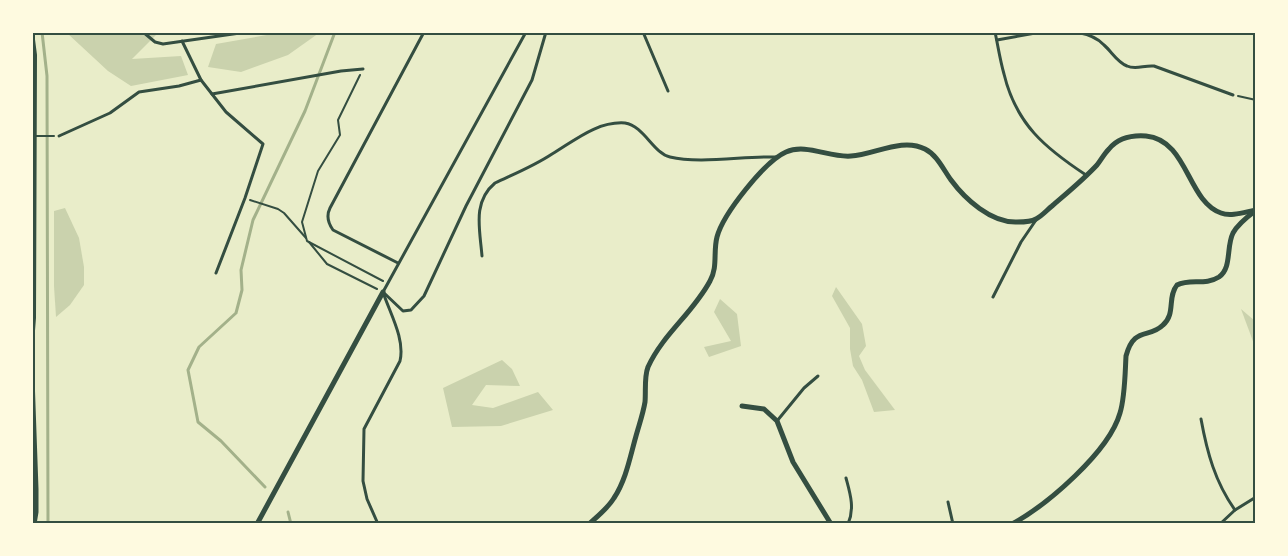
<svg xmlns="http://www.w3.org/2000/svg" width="1288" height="556" viewBox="0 0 1288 556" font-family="Signika,sans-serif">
  <rect width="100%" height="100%" fill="#e9edc9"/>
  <!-- green -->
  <g fill="#cad2ad">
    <polygon points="67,33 158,33 132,59 181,56 188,75 131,86 108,71"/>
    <polygon points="278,33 319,33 288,55 241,72 208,67 216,44"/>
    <polygon points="65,208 79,238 84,267 84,285 70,305 56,317 54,286 54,211"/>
    <polygon points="836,287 862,324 866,346 859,356 865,370 895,410 874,412 862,380 853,366 850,349 850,328 832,296"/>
    <polygon points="720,299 737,314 741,346 709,357 704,347 731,341 714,312"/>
    <polygon points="1241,309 1255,321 1255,345 1254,344"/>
    <polygon points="502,360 512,369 520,386 486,385 472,405 493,408 538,392 553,410 501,426 452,427 443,388"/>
  </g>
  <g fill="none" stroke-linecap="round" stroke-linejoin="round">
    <!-- stream -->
    <g stroke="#a3b18a" stroke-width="3">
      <polyline points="42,32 47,76 48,524"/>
      <polyline points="265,487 221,441 198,422 188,370 199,347 236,313 242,290 241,270 253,220 305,111 335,32"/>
      <polyline points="288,512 291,524"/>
    </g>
    <!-- path -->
    <g stroke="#344e41" stroke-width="2">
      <polyline points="360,75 338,120 340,135 318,171 302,222 307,241 383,281"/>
      <polyline points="1238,96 1256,100"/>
      <polyline points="36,136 54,136"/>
      <polyline points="250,200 278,209 284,213 306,238"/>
      <polyline points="309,242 327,264 377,289"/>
      <polyline points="32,356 35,318 36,55 33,32"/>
    </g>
    <!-- service -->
    <g stroke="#344e41" stroke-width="3">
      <polyline points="143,32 155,42 163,44 247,32"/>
      <polyline points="643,32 668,91"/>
      <path d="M 995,32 C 998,46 1000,60 1004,74 C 1016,124 1045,148 1086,175"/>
      <path d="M 1076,32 C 1087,34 1097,37 1104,45 C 1112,52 1117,62 1127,66 C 1136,70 1144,65 1154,66 L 1233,95"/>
      <polyline points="997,40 1041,32"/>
      <polyline points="182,41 201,80 226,112 263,144 245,198 216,273"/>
      <polyline points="212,94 341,71 363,69"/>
      <polyline points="59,136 110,113 139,92 179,86 201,80"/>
      <path d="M 482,256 C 480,230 472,202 495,183 C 514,174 534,166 552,154 C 574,141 597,121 625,123 C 644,126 653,153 670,157 C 699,164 745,156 776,157"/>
      <path d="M 398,263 L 333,230 C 328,223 326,216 330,208 L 424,32"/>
      <polyline points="383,292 403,311 411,310 424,296 466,206 532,80 546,32"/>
      <polyline points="383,292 526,32"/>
      <polyline points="993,297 1021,242 1036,220"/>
      <path d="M 1201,419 C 1207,452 1215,482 1235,510"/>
      <polyline points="777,421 804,388 818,376"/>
      <path d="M 846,478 C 850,493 855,508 848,524"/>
      <polyline points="948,502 953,524"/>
      <path d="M 378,524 L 367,499 L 363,481 L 364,429 L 400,361 C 405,340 391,315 384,295"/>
      <polyline points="1220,524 1235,510 1256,497"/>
    </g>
    <!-- minor -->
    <g stroke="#344e41" stroke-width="5">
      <polyline points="32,377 36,489 36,512 34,524"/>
      <polyline points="742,406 764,409 777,421 793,462 831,524"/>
      <polyline points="257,524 383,292"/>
      <path d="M 589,524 C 598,516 608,508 614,498 C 626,480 630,457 636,436 C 639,425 643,414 645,402 C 646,391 644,377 648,367 C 663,334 693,313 710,281 C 718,267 713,252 717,237 C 723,214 765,161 786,152 C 806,143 830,158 851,156 C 874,155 902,137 925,149 C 937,155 943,169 951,180 C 965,199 991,223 1017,222 C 1022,222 1031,222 1036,219 C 1042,216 1047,210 1052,206 C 1067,193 1083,180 1097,165 C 1101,160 1104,154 1109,149 C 1118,138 1132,135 1146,136 C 1188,140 1187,201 1221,213 C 1231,217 1245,212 1256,210"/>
      <path d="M 1012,524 C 1047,505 1109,452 1120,413 C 1125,397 1125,374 1126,356 C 1134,326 1149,339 1163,325 C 1176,314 1167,297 1177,285 C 1190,278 1205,286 1219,277 C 1232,268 1226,247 1233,233 C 1238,224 1247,217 1255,211"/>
    </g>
  </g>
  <!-- border -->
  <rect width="1288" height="556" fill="none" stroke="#fefae0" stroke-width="68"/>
  <rect x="34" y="34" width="1220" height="488" fill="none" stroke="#344e41" stroke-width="2"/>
</svg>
